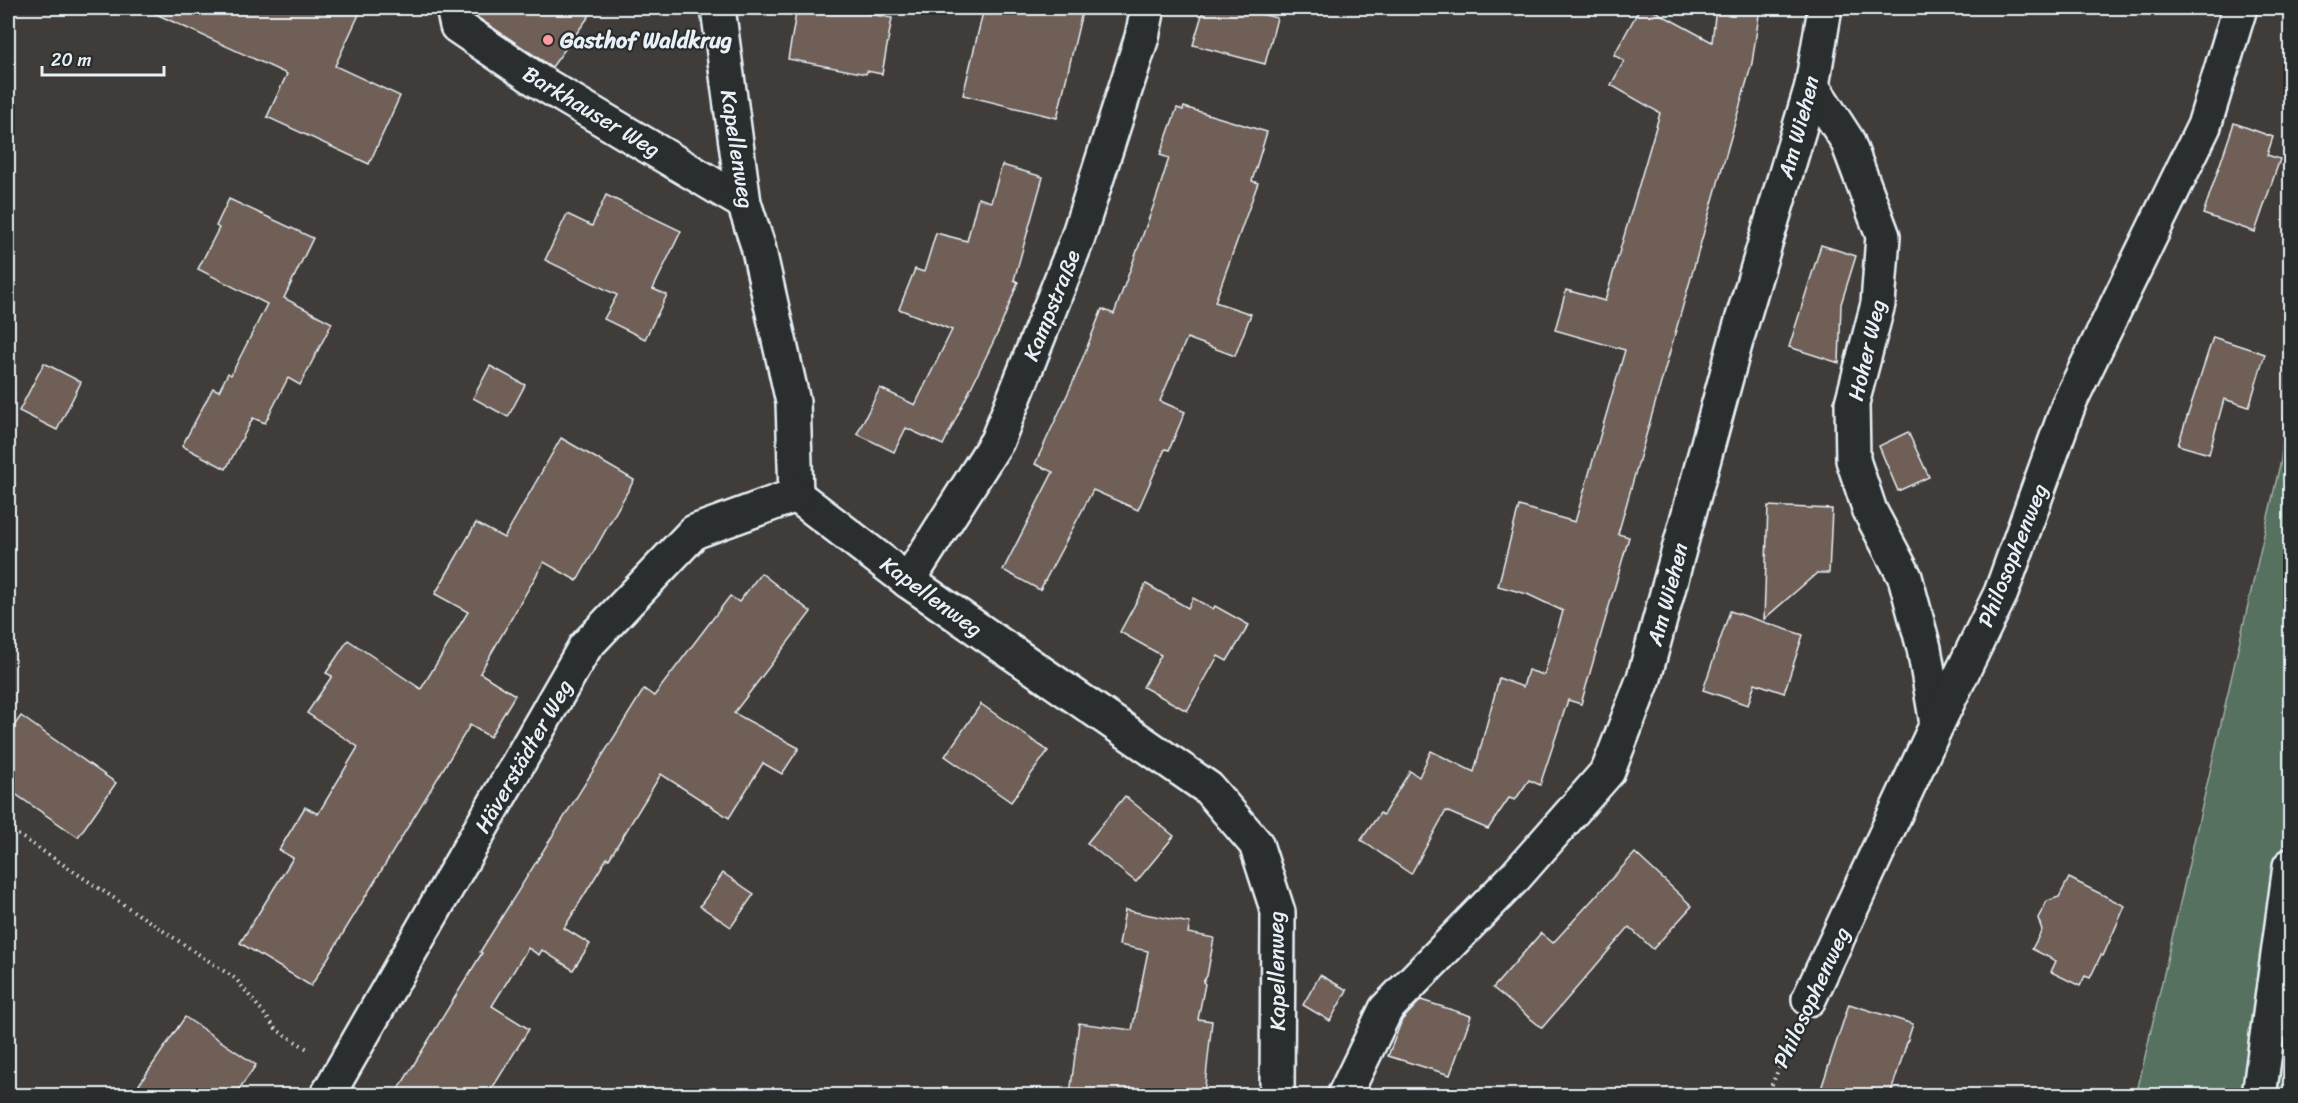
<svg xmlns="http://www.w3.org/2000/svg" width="2298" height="1103" viewBox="0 0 2298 1103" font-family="Sriracha,sans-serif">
  <rect width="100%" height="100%" fill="#3f3c3a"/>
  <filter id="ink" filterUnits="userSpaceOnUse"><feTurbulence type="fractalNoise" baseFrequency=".0167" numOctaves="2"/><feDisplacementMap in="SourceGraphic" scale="12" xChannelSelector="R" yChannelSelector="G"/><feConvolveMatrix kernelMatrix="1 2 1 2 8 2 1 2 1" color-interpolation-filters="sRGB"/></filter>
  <g filter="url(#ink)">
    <!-- green -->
    <polygon fill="#56715f" stroke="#9fb1ac" stroke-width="1.5" points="2290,351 2290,1095 2136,1096 2281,460"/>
    <!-- building -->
    <g fill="#6f5f57" stroke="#e8f1f8" stroke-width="1.5">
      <polygon points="143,8 362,8 335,66 400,96 369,164 267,117 287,74"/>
      <polygon points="472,8 595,8 552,67 474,15"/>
      <polygon points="797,8 836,8 892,18 882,74 867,71 866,74 788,59"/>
      <polygon points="984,8 1083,8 1057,118 963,95"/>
      <polygon points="1204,8 1237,8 1277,18 1265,64 1193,45"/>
      <polygon points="1640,8 1649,8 1712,42 1716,8 1760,8 1752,63 1618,534 1629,537 1581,704 1568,700 1540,785 1529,780 1515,800 1509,798 1488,829 1446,811 1411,874 1361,840 1380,813 1383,815 1410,771 1419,777 1431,751 1474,772 1499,678 1523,687 1528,670 1544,675 1563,611 1527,594 1498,586 1519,506 1575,522 1625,350 1555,330 1566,290 1605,301 1660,113 1611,85 1624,61 1614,55"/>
      <polygon points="1184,107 1267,132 1252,181 1258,183 1215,302 1251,314 1235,356 1187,338 1160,401 1185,412 1169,450 1165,449 1138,510 1093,490 1040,590 1003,570 1053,472 1035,464 1074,380 1102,309 1114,314 1157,196 1169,158 1160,155 1177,108 1183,110"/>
      <polygon points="2234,123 2273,137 2267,155 2280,159 2255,232 2203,214"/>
      <polygon points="1002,165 1043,177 1014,280 1018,282 1000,328 943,445 906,428 894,452 857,434 880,388 915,405 952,330 899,309 915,269 924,272 936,233 967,241 978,198 991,202"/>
      <polygon points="606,195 681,231 653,289 667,295 645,339 604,319 617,295 545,260 567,214 592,226"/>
      <polygon points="229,199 313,238 284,298 332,323 300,385 288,378 265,423 253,418 226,469 182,446 213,388 219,391 228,373 231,375 267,304 198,269 219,228 216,226"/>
      <polygon points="1821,245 1856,256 1841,304 1839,363 1789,347"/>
      <polygon points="2213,337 2265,354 2249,407 2224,399 2209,454 2178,445"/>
      <polygon points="44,363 81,382 57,430 19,411"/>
      <polygon points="490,366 525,385 508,417 473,398"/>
      <polygon points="1908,432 1929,477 1898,491 1879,446"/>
      <polygon points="561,438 634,480 577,581 544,562 480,673 515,695 490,737 470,725 311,986 240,943 293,858 279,850 305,807 318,814 358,747 307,713 332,676 326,673 348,640 421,689 468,612 435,594 476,523 504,538"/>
      <polygon points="1768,506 1832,509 1829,573 1817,573 1764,619"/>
      <polygon points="761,573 811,612 734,713 799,748 782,774 763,763 729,818 661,774 609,859 607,858 564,928 590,944 573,970 542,950 539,955 528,948 492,1006 529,1029 488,1095 395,1095 482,953 480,952 644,689 654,696 730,596 739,602"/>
      <polygon points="1146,584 1188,608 1193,598 1213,609 1215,606 1249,625 1227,661 1218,656 1187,711 1143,687 1161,655 1120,632"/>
      <polygon points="1730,611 1803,635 1784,693 1755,683 1748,705 1703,690"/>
      <polygon points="981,704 1048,751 1011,802 945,756"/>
      <polygon points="21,716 116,783 78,837 8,789 8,734"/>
      <polygon points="1125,796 1174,836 1136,882 1087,843"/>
      <polygon points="1635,853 1692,906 1653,949 1629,927 1542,1028 1493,988 1541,933 1553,943"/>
      <polygon points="723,873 754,894 731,927 700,906"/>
      <polygon points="2069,878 2125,906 2103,956 2101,955 2090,978 2085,976 2080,986 2051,972 2056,961 2032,949 2042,930 2038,918 2047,901 2059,897"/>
      <polygon points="1125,910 1190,923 1188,933 1214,938 1207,976 1203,982 1205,984 1198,1019 1212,1021 1204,1095 1070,1095 1079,1023 1132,1030 1148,951 1119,945"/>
      <polygon points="1320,975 1347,990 1330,1021 1303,1005"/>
      <polygon points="1421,1000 1471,1016 1450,1075 1388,1056 1402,1020"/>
      <polygon points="1849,1004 1913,1024 1890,1095 1819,1095"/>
      <polygon points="185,1017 256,1065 235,1095 132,1095"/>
    </g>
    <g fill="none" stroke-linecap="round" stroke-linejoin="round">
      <defs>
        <g id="minor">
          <polyline points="453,8 457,26 540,82 744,203"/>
          <polyline points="718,8 744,203 758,246 793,402 796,495"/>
          <polyline points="1812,86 1847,140 1883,236 1878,304 1852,403 1853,460 1870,511 1905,577 1924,648 1937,724"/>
          <polyline points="796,495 908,581 1208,788 1256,844 1278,912 1277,1096"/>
          <polyline points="908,581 997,441 1077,240 1142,37 1148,8"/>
          <polyline points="1809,999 1937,724 2001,593 2070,401 2204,126 2240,8"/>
          <polyline points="327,1096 585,647 694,532 796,495"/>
          <polyline points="1344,1096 1386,1009 1515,877 1608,771 1644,678 1736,341 1812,86 1825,8"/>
          <polyline points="2259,1096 2290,866"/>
        </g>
      </defs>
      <!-- minor casing -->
      <use href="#minor" stroke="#e8f1f8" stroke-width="38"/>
      <!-- path -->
      <g stroke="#e8f1f8" stroke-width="4" stroke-dasharray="1.5 4.5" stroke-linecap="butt">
        <polyline points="8,828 236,979 277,1030 309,1050"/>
        <polyline points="1767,1096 1794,1033"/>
      </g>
      <!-- minor -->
      <use href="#minor" stroke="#2a2d2e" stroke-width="33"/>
    </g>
  </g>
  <!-- markers -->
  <circle fill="#ff9aa2" stroke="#2a2d2e" stroke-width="2" cx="548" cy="40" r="6"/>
  <g text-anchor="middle" stroke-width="4.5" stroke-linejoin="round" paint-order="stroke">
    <!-- poi labels -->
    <g font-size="22" font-weight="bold" fill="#e8f1f8" stroke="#2a2d2e" text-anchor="start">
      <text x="560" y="48">Gasthof Waldkrug</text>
    </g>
    <!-- street labels -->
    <g font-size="22" fill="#e8f1f8" stroke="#2a2d2e">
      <text transform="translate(592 111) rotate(31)" y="8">Barkhauser Weg</text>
      <text transform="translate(1798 127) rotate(-75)" y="8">Am Wiehen</text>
      <text transform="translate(738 149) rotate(81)" y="8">Kapellenweg</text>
      <text transform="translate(1051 305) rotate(-68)" y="8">Kampstraße</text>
      <text transform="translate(1866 350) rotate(-77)" y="8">Hoher Weg</text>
      <text transform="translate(2012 555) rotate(-68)" y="8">Philosophenweg</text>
      <text transform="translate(1667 594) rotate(-75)" y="8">Am Wiehen</text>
      <text transform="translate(932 596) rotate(36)" y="8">Kapellenweg</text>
      <text transform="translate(523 756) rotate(-60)" y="8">Häverstädter Weg</text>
      <text transform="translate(1276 971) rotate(-91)" y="8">Kapellenweg</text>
      <text transform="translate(1811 997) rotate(-65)" y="8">Philosophenweg</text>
    </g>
  </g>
  <!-- margin -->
  <rect width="2298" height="1103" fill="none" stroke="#2a2d2e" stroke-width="30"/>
  <rect x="15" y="15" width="2268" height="1073" fill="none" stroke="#e8f1f8" stroke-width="2" filter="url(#ink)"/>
  <!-- scale -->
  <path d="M42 66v9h122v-9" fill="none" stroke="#e8f1f8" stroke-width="3"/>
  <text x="51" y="66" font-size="18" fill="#e8f1f8" stroke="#2a2d2e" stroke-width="4.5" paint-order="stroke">20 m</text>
</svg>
